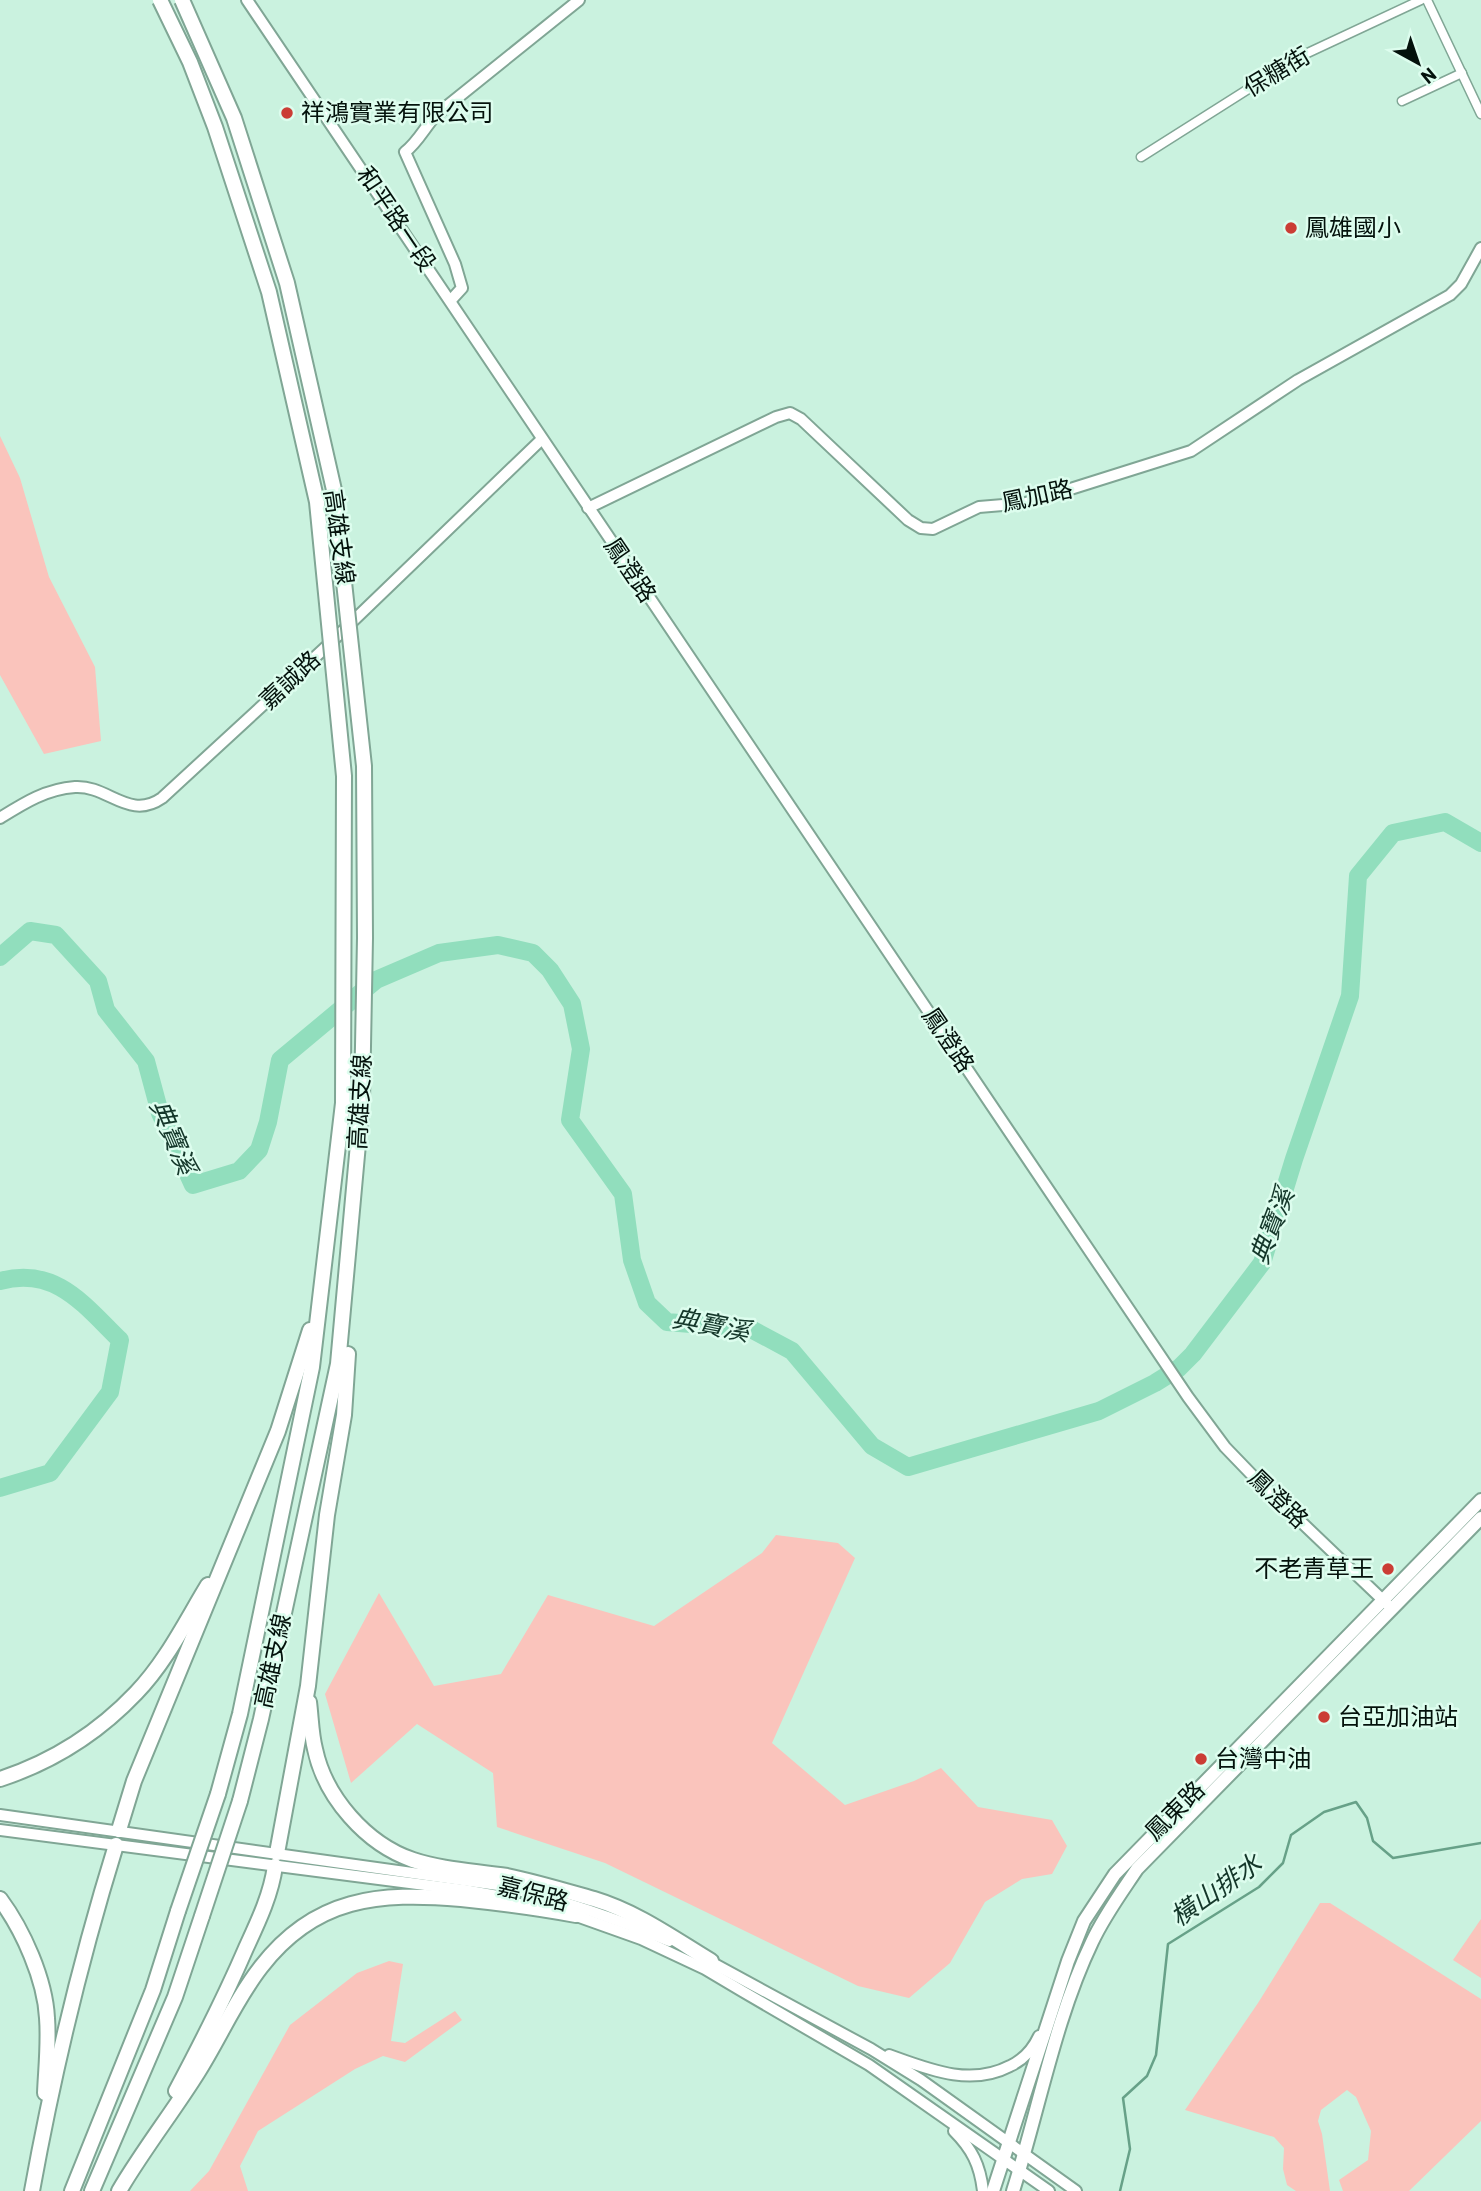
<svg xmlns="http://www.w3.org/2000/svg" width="1481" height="2191" viewBox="0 0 1481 2191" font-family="Barlow,'Noto Sans TC',sans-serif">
  <rect width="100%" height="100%" fill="#caf2df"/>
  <!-- green -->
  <g fill="#fac4bc">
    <polygon points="0,436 20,478 49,577 95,667 101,741 44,754 0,675"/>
    <polygon points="776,1535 838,1543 855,1558 772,1743 845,1805 914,1781 941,1768 978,1807 1052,1820 1067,1846 1052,1874 1022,1879 985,1902 950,1963 909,1998 858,1986 605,1863 497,1827 493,1773 417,1724 351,1783 325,1694 379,1593 434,1686 501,1674 548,1595 654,1626 762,1553"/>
    <polygon points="1320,1903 1330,1903 1481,1999 1481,2121 1409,2191 1343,2191 1339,2180 1368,2160 1371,2131 1356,2097 1347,2090 1321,2110 1318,2121 1322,2134 1330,2191 1296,2191 1287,2185 1283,2169 1284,2148 1274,2137 1185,2110 1258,2003"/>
    <polygon points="1481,1919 1481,1978 1453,1960"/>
    <polygon points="389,1961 403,1964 391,2041 405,2043 455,2011 462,2020 405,2062 383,2056 355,2069 258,2131 240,2166 248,2191 190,2191 209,2171 290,2025 357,1973"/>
  </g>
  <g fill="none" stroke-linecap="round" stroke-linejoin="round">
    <!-- stream -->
    <polyline stroke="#67a188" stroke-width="2.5" points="1120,2191 1130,2149 1123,2098 1147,2076 1156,2055 1168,1944 1259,1887 1283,1863 1291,1835 1324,1812 1356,1802 1367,1818 1373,1841 1393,1858 1481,1843"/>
    <!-- river -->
    <g stroke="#91debd" stroke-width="18">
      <polyline points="0,957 30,931 56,935 98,981 106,1010 146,1061 160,1113 193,1185 239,1171 259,1150 268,1122 280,1060 376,980 439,953 498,945 533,953 550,970 572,1004 581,1049 570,1120 623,1194 632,1260 647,1303 667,1322 751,1329 792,1351 872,1446 908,1467 1099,1411 1155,1383 1179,1368 1193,1354 1262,1263 1294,1159 1350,996 1358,876 1393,833 1445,822 1481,843"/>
      <path d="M 0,1281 C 56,1266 84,1305 120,1340 L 110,1392 L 50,1473 L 0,1488"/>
    </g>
    <defs>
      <g id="street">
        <polyline points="1427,0 1481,114"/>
        <polyline points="1402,101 1462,73"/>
        <polyline points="1141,157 1299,57 1421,0"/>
      </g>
      <g id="secondary">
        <polyline points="247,0 1188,1397 1225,1447 1252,1475 1387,1604"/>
        <path d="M 451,300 L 462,288 L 455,264 L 405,152 C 418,142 425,127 436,115 L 579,0"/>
        <polyline points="588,508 776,417 790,413 801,419 908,520 921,528 933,529 979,507 1026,503 1191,451 1298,380 1450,295 1461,284 1481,248"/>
        <path d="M 0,818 C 24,803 46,789 75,787 C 108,785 129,821 162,798 L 326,647 L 542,439"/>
        <path d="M 0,1815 L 498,1885 C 559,1899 611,1916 669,1941"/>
        <polyline points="0,1830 464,1890 509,1898"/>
        <polyline points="568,1913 641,1939 705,1969 742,1991 869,2065 1049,2191"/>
        <polyline points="705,1959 871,2049 921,2080 1076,2191"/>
        <path d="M 889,2055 C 928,2069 970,2087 1010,2066 C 1023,2060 1033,2049 1039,2036"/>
        <path d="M 954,2131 C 972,2149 980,2165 983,2191"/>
      </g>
      <g id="primary">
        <polyline points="993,2191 1068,1961 1084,1921 1115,1874 1481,1500"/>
        <path d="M 1013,2191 C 1039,2109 1055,2019 1092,1942 C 1104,1916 1121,1893 1137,1869 L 1481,1518"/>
      </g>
      <g id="highway">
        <path d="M 309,1702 C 311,1717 311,1734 315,1749 C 325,1797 366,1844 413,1860 C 443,1870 476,1871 507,1876 C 536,1882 566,1891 594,1899 C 637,1912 673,1938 711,1961"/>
        <path d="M 0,1779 C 52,1762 98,1733 136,1693 C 166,1662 186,1621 208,1585"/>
        <polyline points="218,1794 240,1714 312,1367 343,1103"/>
        <polyline points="240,1801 261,1719 338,1364 362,1100"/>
        <polyline points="119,1830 134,1781 278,1431 310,1330"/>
        <polyline points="277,1853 308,1686 327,1515 344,1415 348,1354"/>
        <path d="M 0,1899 C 23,1930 45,1979 47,2018 C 49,2043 46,2069 45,2093"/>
        <path d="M 176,2091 C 201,2044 225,1997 246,1948 C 258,1922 271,1895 275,1866"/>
        <path d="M 32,2191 C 53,2075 81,1958 116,1845"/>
        <polyline points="72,2191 153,1990 178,1911"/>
        <polyline points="92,2191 175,1997 202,1916"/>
        <path d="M 119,2191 C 143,2150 173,2112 198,2072 C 220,2037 236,1999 261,1967 C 315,1897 379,1892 461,1899 C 500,1903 538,1908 576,1915"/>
      </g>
    </defs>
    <!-- street casing -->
    <use href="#street" stroke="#80a695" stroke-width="11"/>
    <!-- secondary casing -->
    <use href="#secondary" stroke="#80a695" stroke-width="14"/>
    <!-- primary casing -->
    <use href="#primary" stroke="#80a695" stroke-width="16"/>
    <!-- highway casing -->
    <use href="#highway" stroke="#80a695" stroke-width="18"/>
    <!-- street -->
    <use href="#street" stroke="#fff" stroke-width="8"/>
    <!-- secondary -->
    <use href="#secondary" stroke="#fff" stroke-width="10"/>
    <!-- primary -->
    <use href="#primary" stroke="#fff" stroke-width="12"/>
    <!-- highway -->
    <use href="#highway" stroke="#fff" stroke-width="14"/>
    <defs>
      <g id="highway-bridge">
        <polyline points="160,0 190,62 215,127 269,292 317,502 344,776 343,1103"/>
        <polyline points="182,0 234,118 287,283 334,490 364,766 365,938 362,1100"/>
        <polyline points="178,1911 218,1794"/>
        <polyline points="202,1916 240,1801"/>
      </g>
    </defs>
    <!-- highway-bridge casing -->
    <use href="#highway-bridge" stroke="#80a695" stroke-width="18" stroke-linecap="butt"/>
    <!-- highway-bridge -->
    <use href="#highway-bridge" stroke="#fff" stroke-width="14"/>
  </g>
  <!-- markers -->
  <g fill="#cb3d35" stroke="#ddfdee" stroke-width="2.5">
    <circle cx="287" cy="113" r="7"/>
    <circle cx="1291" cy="228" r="7"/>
    <circle cx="1388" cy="1569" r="7"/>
    <circle cx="1324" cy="1717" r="7"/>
    <circle cx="1201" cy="1759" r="7"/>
  </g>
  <g text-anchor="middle" stroke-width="5" stroke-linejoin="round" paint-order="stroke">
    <!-- street labels -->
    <g font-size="24" fill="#04120c" stroke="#ddfdee">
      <text transform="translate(1277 72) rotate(-31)" y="8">保糖街</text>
      <text transform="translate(396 219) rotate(56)" y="8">和平路一段</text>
      <text transform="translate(1037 496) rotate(-12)" y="8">鳳加路</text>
      <text transform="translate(339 537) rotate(82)" y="8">高雄支線</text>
      <text transform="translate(630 570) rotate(56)" y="8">鳳澄路</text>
      <text transform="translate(290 680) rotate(-43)" y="8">嘉誠路</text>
      <text transform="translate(948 1040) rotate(56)" y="8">鳳澄路</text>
      <text transform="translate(360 1102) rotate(-87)" y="8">高雄支線</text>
      <text transform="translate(1278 1499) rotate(44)" y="8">鳳澄路</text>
      <text transform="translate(273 1661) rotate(-78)" y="8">高雄支線</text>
      <text transform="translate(1175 1811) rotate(-45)" y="8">鳳東路</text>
      <text transform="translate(533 1894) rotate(14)" y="8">嘉保路</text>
    </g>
    <!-- poi labels -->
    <g font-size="24" fill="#04120c" stroke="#ddfdee" text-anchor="start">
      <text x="301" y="121">祥鴻實業有限公司</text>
      <text x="1305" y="236">鳳雄國小</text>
      <text x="1374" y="1577" text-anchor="end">不老青草王</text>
      <text x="1338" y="1725">台亞加油站</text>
      <text x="1215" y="1767">台灣中油</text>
    </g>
    <!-- water labels -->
    <g font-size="26" font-style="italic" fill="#14372a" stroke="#ddfdee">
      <text transform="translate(173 1137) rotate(67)" y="9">典寶溪</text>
      <text transform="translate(1272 1226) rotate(-69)" y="9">典寶溪</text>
      <text transform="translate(711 1325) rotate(11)" y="9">典寶溪</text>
      <text transform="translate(1216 1890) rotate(-35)" y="9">橫山排水</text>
    </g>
  </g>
  <!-- north arrow -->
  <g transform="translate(1418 63) rotate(140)" stroke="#ddfdee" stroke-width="5" paint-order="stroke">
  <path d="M0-5L12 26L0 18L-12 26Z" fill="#04120c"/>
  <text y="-10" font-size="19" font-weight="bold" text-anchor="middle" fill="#04120c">N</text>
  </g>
</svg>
